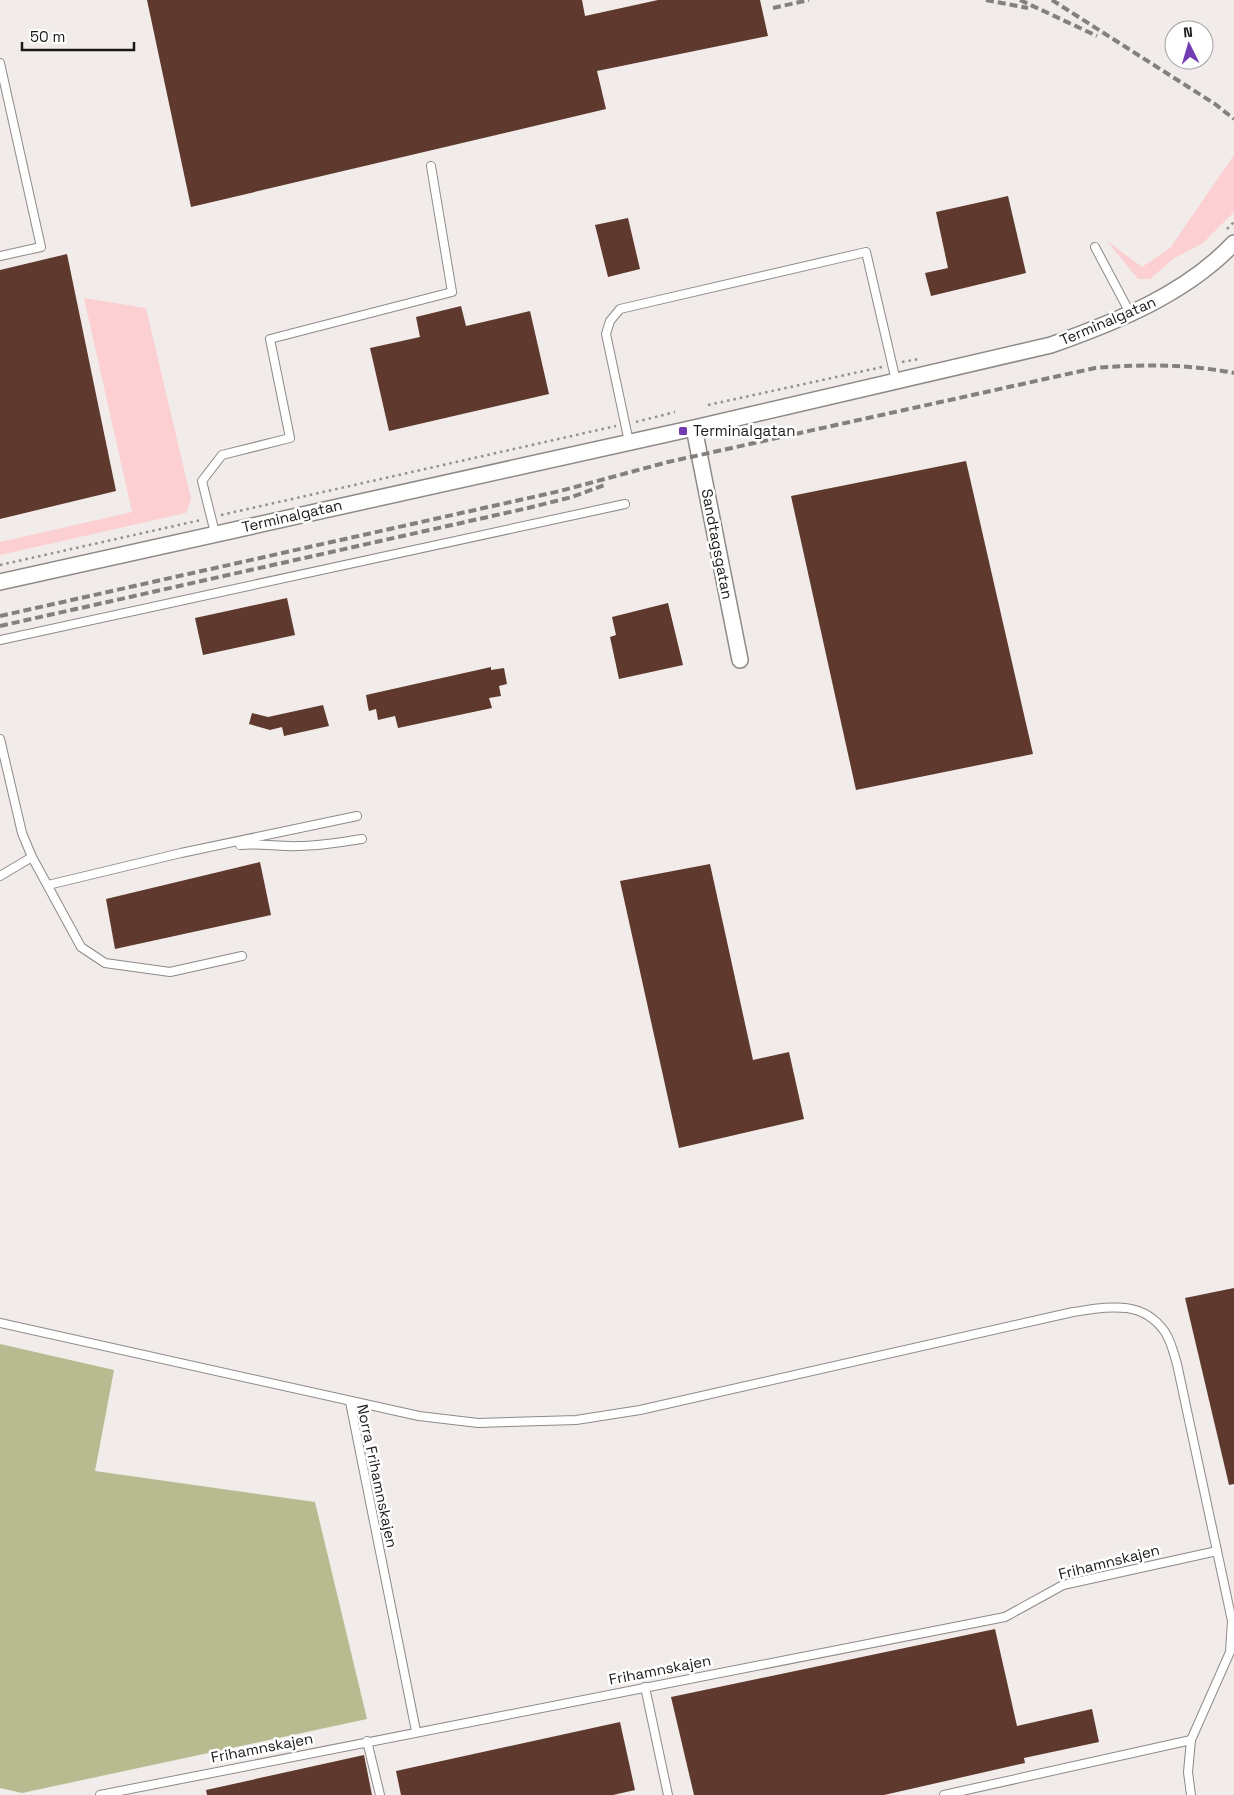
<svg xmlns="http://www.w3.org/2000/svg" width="1234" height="1795" viewBox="0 0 1234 1795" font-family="'Space Grotesk',sans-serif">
  <rect width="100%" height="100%" fill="#f1ece9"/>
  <!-- green -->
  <g fill="#fccfd2">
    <polygon points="1234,155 1234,212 1203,243 1173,259 1150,279 1138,279 1107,241 1142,267 1170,248"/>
    <polygon points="84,298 146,308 191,499 186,513 0,555 0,542 132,512"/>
  </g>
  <!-- water -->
  <polygon fill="#b8ba8f" points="0,1344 114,1370 95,1471 315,1502 367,1719 22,1793 0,1788"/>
  <!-- building -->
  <g fill="#5f392e">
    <polygon points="147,0 582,0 585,16 658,0 760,0 768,36 597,71 606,109 191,207"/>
    <polygon points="1008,196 1026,273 931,296 925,273 948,268 936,212"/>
    <polygon points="628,218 640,269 608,277 595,225"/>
    <polygon points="67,254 116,491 0,519 0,270"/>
    <polygon points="461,306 466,326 530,311 549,394 389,431 370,348 420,337 416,317"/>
    <polygon points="966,461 1033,754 856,790 791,496"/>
    <polygon points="287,598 295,635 203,655 195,618"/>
    <polygon points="668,603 683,665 619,679 610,637 616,635 612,617"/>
    <polygon points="491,667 491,670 504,668 507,684 499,686 501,696 489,698 492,708 398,728 395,716 378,720 376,709 369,711 368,707 366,695"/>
    <polygon points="323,705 329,726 284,736 282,727 270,730 249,724 252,713 268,717"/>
    <polygon points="260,862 271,915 115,949 106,899"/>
    <polygon points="710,864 753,1060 789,1052 804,1119 679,1148 620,881"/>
    <polygon points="1234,1288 1234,1484 1229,1485 1185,1298"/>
    <polygon points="995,1629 1017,1726 1092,1709 1099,1742 1024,1758 1025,1763 884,1795 694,1795 671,1697"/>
    <polygon points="620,1722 635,1790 613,1795 401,1795 396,1771"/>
    <polygon points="364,1755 372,1795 207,1795 206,1790"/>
  </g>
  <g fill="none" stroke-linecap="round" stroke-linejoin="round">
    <defs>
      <g id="lane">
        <polyline points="0,63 41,247 0,256"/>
        <polyline points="1095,247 1130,313"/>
        <polyline points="629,442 606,334 610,321 620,309 866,252 896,381"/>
        <polyline points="215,533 202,481 222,455 290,438 270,339 452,292 431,166"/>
        <polyline points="0,640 625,504"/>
        <polyline points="0,739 22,833 32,857 81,947 105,963 170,972 242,956"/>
        <path d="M 240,845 C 260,843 279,847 299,846 C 320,846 341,842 362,839"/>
        <polyline points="0,876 32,857"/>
        <polyline points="48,885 181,853 357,816"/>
        <path d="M 0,1323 L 419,1416 L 478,1423 L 576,1420 L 640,1410 L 1073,1312 C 1108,1307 1142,1299 1165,1332 C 1171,1341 1174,1354 1177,1364 L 1232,1621 L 1230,1652 L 1191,1740 L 1188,1772 L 1191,1795"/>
        <polyline points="350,1402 416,1731"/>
        <polyline points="645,1687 668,1795"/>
        <polyline points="367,1741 380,1795"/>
        <polyline points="100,1795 1005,1617 1063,1585 1217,1551"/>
        <polyline points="944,1795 1191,1740"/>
      </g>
      <g id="street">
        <polyline points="694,428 740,660"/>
        <path d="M 0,582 L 694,428 L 1051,345 C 1116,322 1186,294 1234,243"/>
      </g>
    </defs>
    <!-- lane casing -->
    <use href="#lane" stroke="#8e8a86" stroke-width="10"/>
    <!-- street casing -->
    <use href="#street" stroke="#8e8a86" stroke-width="18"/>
    <!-- path -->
    <g stroke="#93908e" stroke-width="2.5" stroke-dasharray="2.5 4" stroke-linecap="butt">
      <polyline points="1227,229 1234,222"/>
      <polyline points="902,362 919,359"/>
      <polyline points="708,405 882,367"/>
      <polyline points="636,422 675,412"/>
      <polyline points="221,515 616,426"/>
      <polyline points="0,565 201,520"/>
    </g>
    <!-- lane -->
    <use href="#lane" stroke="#fff" stroke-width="8"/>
    <!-- street -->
    <use href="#street" stroke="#fff" stroke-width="15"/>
    <!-- rail -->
    <g stroke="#84807e" stroke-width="4" stroke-dasharray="8 4" stroke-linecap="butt">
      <polyline points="986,0 1028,8"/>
      <polyline points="1020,0 1097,36"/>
      <polyline points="1052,0 1215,104 1234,119"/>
      <polyline points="773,8 809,0"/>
      <path d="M 0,616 L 560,491 L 668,462 L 1095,368 C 1143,364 1187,364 1234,373"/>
      <polyline points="0,626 528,508 572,497 607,484"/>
    </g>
  </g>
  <!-- markers -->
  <rect fill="#713bb1" stroke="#fff" stroke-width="2" x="678" y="426" width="10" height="10" rx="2.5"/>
  <g text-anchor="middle" stroke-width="5" stroke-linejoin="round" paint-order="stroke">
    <!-- street labels -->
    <g font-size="15" fill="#1b1918" stroke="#fff">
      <text transform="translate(1108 321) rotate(-23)" y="5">Terminalgatan</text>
      <text transform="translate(292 516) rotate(-13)" y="5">Terminalgatan</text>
      <text transform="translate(717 544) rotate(79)" y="5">Sandtagsgatan</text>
      <text transform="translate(377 1476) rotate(78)" y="5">Norra Frihamnskajen</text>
      <text transform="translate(1109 1562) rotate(-14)" y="5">Frihamnskajen</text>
      <text transform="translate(660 1670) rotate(-11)" y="5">Frihamnskajen</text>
      <text transform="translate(262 1748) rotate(-11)" y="5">Frihamnskajen</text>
    </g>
    <!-- poi labels -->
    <g font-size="15" fill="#1b1918" stroke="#fff" text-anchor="start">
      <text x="693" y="436">Terminalgatan</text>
    </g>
  </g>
  <!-- north arrow -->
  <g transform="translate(1189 45) rotate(355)"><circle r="24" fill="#ffffff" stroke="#a4a3a3"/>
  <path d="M0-4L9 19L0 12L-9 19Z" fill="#713bb1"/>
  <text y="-8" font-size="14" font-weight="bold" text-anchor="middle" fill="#1b1918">N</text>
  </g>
  <!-- scale -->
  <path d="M22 42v8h112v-8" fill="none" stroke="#1b1918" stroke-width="2.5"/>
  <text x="30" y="42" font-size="15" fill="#1b1918" stroke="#ffffff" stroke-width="4" paint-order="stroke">50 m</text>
</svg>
